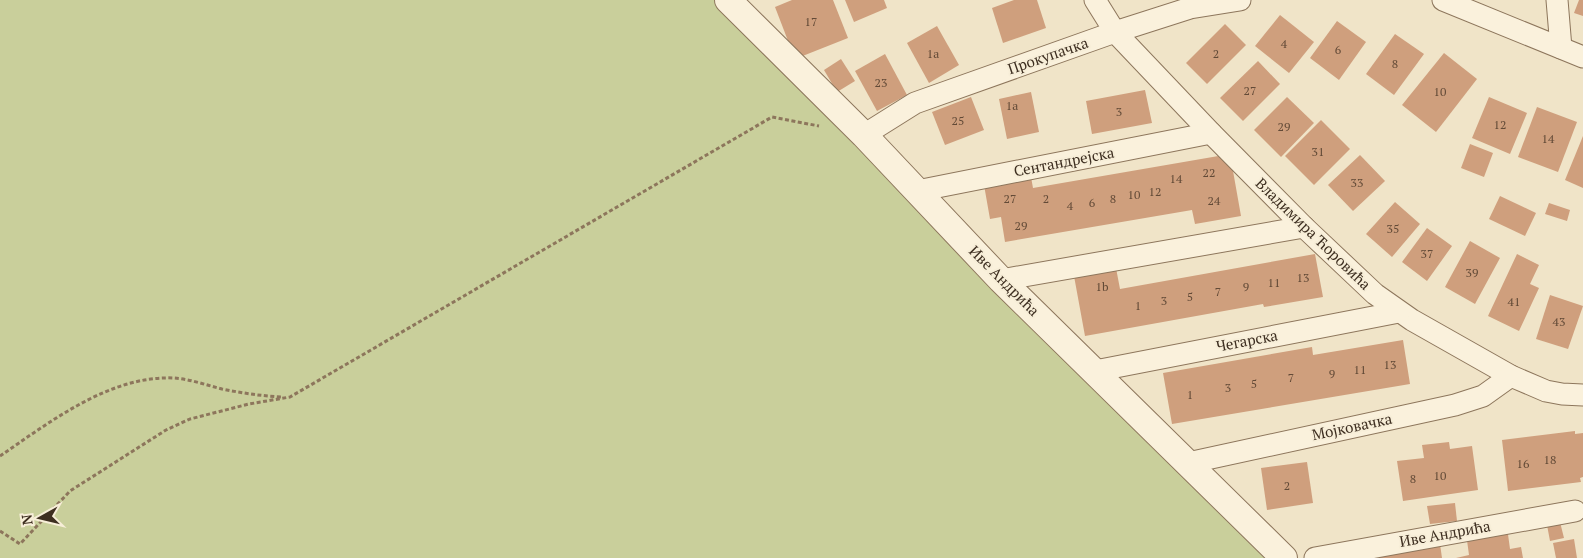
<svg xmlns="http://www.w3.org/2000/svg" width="1583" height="558" viewBox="0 0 1583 558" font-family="'PT Serif',serif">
  <rect width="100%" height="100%" fill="#f0e4c8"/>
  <!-- green -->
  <polygon fill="#c9cf9b" points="0,0 728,0 1284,558 0,558"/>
  <!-- building -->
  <g fill="#cf9f7d">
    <polygon points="792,0 833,0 848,38 795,59 775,7"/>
    <polygon points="845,0 884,0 887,8 854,22"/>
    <polygon points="1014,0 1037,0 1046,28 1003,43 992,8"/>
    <polygon points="1579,0 1583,0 1583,16 1574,13"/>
    <polygon points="1280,15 1314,42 1289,73 1255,46"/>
    <polygon points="1337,21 1366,42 1339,80 1310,58"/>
    <polygon points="1225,24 1246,45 1207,84 1186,63"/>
    <polygon points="937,26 959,65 929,83 907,43"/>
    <polygon points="1395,34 1424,54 1394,95 1366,74"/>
    <polygon points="1444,53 1477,79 1436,132 1402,105"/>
    <polygon points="885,54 907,95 877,111 855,71"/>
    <polygon points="841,59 855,81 837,92 824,70"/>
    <polygon points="1258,61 1280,84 1243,121 1220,98"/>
    <polygon points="1145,90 1152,123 1092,134 1086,101"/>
    <polygon points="1031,92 1039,132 1007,139 999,99"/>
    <polygon points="971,97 984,130 945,145 932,112"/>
    <polygon points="1287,97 1314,123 1281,157 1254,130"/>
    <polygon points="1489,97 1527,113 1510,154 1472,138"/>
    <polygon points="1537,107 1577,122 1558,172 1518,157"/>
    <polygon points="1321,120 1350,149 1314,185 1285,156"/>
    <polygon points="1583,136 1583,188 1565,180"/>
    <polygon points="1470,144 1493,153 1484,177 1461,168"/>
    <polygon points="1230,154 1241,216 1195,224 1192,210 1005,242 1001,217 990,219 984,185 1031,177 1033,188"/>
    <polygon points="1360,155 1385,181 1353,211 1328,185"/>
    <polygon points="1500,196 1536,213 1525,236 1489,219"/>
    <polygon points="1395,202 1420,224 1392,257 1366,234"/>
    <polygon points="1549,203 1570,210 1567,221 1545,214"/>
    <polygon points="1427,228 1452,246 1427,281 1402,262"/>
    <polygon points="1470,241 1500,258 1475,304 1445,287"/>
    <polygon points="1315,254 1323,297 1264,307 1263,304 1085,336 1074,276 1116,268 1120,289"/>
    <polygon points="1517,254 1539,265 1530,284 1539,288 1519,331 1488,316"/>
    <polygon points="1550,295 1583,306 1568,349 1536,339"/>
    <polygon points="1403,340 1410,384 1172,424 1163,373 1312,347 1313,355"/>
    <polygon points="1575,431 1575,434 1583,433 1583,477 1580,478 1581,482 1508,491 1502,440"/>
    <polygon points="1449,442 1450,449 1472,446 1478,490 1403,501 1397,461 1424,458 1422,445"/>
    <polygon points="1307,462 1313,503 1267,510 1261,468"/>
    <polygon points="1455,503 1457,521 1430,524 1427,506"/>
    <polygon points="1560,522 1564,538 1550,541 1547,525"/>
    <polygon points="1507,527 1510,549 1521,547 1523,558 1456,558 1469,555 1466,533"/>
    <polygon points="1574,539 1577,558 1556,558 1553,543"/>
    <polygon points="1440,544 1442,558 1367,558"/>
  </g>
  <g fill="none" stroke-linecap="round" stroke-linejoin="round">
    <defs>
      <g id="minor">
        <polyline points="1095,0 1115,32 1211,133 1304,227 1375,294 1412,320 1511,376 1546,391 1562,394 1583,395"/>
        <polyline points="1443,0 1583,57"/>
        <polyline points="1557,0 1561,48"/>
        <polyline points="864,135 915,103 1115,32 1190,8 1240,0"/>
        <polyline points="917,191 1211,133"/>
        <polyline points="1001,280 1304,227"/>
        <polyline points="1095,371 1399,312"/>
        <polyline points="1188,463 1455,405 1483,396 1511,376"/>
        <polyline points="1315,558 1575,511"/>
      </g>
      <polyline id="tertiary" points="728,0 864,135 1001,280 1284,558"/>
    </defs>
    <!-- minor casing -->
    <use href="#minor" stroke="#8d765c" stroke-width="23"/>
    <!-- tertiary casing -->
    <use href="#tertiary" stroke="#8d765c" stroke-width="28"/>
    <!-- path -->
    <g stroke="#8d765c" stroke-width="3" stroke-dasharray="4 2.5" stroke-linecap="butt">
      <path d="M 0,456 C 50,422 110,375 174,378 C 190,379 206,385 222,389 C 242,393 261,396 282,397"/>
      <polyline points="0,531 20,544 70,491 166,430 190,419 249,404 290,397 772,117 819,126"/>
    </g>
    <!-- minor -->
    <use href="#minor" stroke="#faf1dc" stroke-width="21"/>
    <!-- tertiary -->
    <use href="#tertiary" stroke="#faf1dc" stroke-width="26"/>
  </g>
  <g text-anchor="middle" stroke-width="4" stroke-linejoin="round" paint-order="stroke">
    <!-- number labels -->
    <g font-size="12" fill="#624a37">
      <text x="811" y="26">17</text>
      <text x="1284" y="48">4</text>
      <text x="1338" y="54">6</text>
      <text x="933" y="58">1a</text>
      <text x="1216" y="58">2</text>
      <text x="1395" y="68">8</text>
      <text x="881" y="87">23</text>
      <text x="1250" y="95">27</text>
      <text x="1440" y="96">10</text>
      <text x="1012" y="110">1a</text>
      <text x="1119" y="116">3</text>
      <text x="958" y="125">25</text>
      <text x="1500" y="129">12</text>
      <text x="1284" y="131">29</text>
      <text x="1548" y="143">14</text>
      <text x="1318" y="156">31</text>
      <text x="1209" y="177">22</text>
      <text x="1176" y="183">14</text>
      <text x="1357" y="187">33</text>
      <text x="1155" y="196">12</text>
      <text x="1134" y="199">10</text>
      <text x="1010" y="203">27</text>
      <text x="1046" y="203">2</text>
      <text x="1113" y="203">8</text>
      <text x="1214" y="205">24</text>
      <text x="1092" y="207">6</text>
      <text x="1070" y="210">4</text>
      <text x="1021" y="230">29</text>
      <text x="1393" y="233">35</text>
      <text x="1427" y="258">37</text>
      <text x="1472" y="277">39</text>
      <text x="1303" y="282">13</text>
      <text x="1274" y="287">11</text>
      <text x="1102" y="291">1b</text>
      <text x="1246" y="291">9</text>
      <text x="1218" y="296">7</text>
      <text x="1190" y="301">5</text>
      <text x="1164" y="305">3</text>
      <text x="1514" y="306">41</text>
      <text x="1138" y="310">1</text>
      <text x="1559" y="326">43</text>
      <text x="1390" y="369">13</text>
      <text x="1360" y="374">11</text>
      <text x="1332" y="378">9</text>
      <text x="1291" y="382">7</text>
      <text x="1254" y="388">5</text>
      <text x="1228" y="392">3</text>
      <text x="1190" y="399">1</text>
      <text x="1550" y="464">18</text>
      <text x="1523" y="468">16</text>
      <text x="1440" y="480">10</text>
      <text x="1413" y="483">8</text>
      <text x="1287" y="490">2</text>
    </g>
    <!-- street labels -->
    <g font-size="15" fill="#3d2e20" stroke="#f7eed8">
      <text transform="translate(1048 56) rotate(-19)" y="5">Прокупачка</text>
      <text transform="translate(1064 162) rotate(-11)" y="5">Сентандрејска</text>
      <text transform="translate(1313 234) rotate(44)" y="5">Владимира Ћоровића</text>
      <text transform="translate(1004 281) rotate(45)" y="5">Иве Андрића</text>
      <text transform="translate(1247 341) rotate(-11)" y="5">Чегарска</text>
      <text transform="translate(1352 427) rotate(-12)" y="5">Мојковачка</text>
      <text transform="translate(1445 534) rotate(-10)" y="5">Иве Андрића</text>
    </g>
  </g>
  <!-- north arrow -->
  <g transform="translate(40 518) rotate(262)" stroke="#f7eed8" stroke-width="4" paint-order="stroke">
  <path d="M0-4L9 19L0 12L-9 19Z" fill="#3d2e20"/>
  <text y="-8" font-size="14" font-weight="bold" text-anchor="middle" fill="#3d2e20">N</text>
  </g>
</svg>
